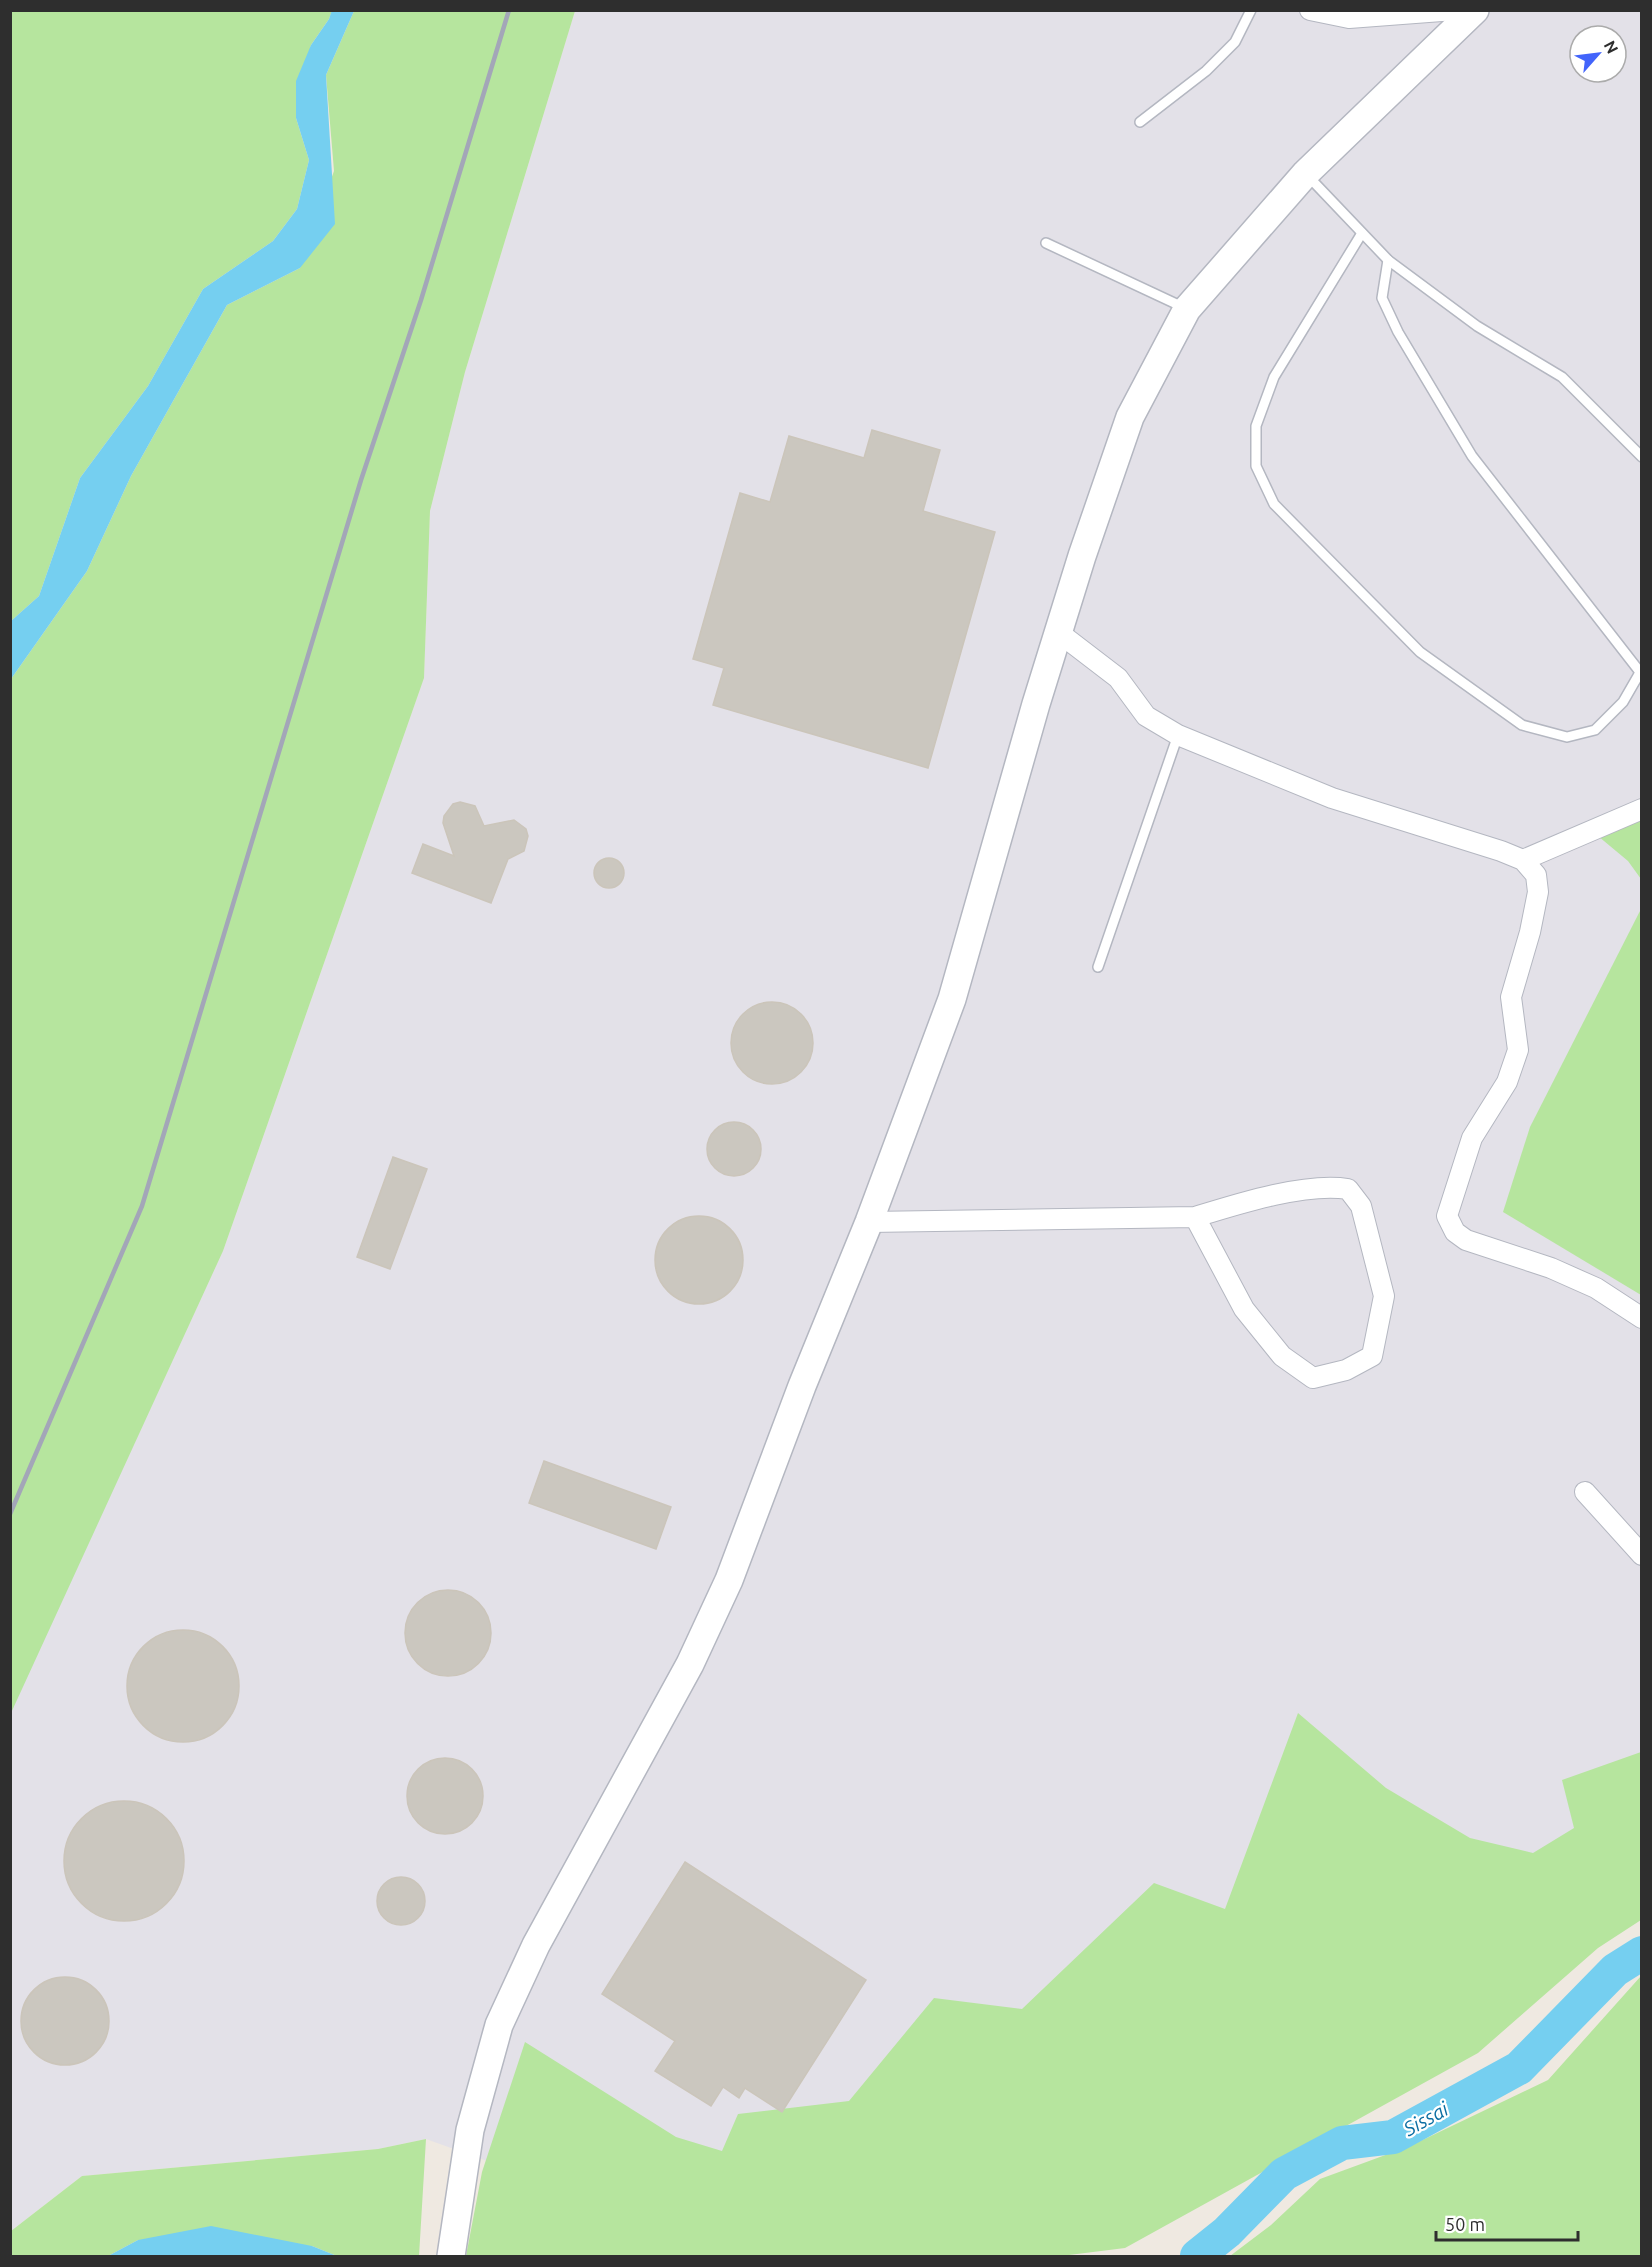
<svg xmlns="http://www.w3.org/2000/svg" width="1652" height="2267" viewBox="0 0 1652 2267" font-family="Ubuntu,sans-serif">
  <rect width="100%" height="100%" fill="#efe9e1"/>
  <!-- industrial -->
  <path fill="#e3e1e8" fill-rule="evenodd" d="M 575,11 L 1641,11 L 1641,1909 L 668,2226 L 426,2139 L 378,2149 L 82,2176 L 11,2231 L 10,1713 L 223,1251 L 424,678 L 430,511 L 465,372 ZM 1580,36 L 1616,36 L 1616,72 L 1580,72 Z"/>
  <!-- green -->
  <g fill="#b6e59e">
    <polygon points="11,11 332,11 329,19 311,45 296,118 309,160 297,209 273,241 203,289 148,386 80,478 39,596 11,621"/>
    <polygon points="354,11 575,11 465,372 430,511 424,678 223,1251 11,1713 11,679 87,571 131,476 227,305 300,268 334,171 326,75"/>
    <polygon points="1641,818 1641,879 1628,861 1598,836"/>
    <polygon points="1641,909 1641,1295 1503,1212 1530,1127"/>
    <polygon points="1298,1713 1386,1788 1470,1838 1533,1853 1574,1828 1562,1780 1641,1752 1641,1920 1598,1948 1478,2053 1125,2248 1061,2256 466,2256 482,2172 525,2042 676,2137 722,2151 738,2114 849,2101 934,1998 1022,2009 1154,1883 1225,1909"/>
    <polygon points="1641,1976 1641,2256 1230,2256 1271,2225 1320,2179 1410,2146 1548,2080"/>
    <polygon points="426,2139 419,2256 337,2256 312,2246 138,2240 108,2256 11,2256 11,2231 82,2176 378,2149"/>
  </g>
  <!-- water -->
  <g fill="#75cff0">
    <polygon points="332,10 354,11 326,75 335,224 300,268 227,305 131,476 87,571 11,679 11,621 39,596 80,478 148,386 203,289 273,241 297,209 309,160 296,118 296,81 311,45 329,19"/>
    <polygon points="211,2226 312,2246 337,2256 108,2256 138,2240"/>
  </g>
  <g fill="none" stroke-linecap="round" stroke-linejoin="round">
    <!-- river -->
    <polyline stroke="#75cff0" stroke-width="34" points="1197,2256 1227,2232 1284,2174 1342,2143 1393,2137 1519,2068 1615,1970 1642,1953"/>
  </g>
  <!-- building -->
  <g fill="#cbc7bf" stroke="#cbc5ba" stroke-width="1.5">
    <polygon points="872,430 940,450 923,511 995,532 928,768 713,705 724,668 693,659 740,493 770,502 789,436 864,458"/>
    <polygon points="460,802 475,806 484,826 514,820 526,829 528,836 524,851 508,859 491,903 412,873 423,844 454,856 443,823 444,816 453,804"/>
    <circle cx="609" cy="873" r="15"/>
    <circle cx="772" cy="1043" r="41"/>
    <circle cx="734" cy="1149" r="27"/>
    <polygon points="393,1157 427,1169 390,1269 357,1257"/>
    <circle cx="699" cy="1260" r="44"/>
    <polygon points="544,1461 671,1507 656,1549 529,1503"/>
    <circle cx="448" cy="1633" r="43"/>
    <circle cx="183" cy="1686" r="56"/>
    <circle cx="445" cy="1796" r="38"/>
    <circle cx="124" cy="1861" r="60"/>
    <polygon points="685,1862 866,1980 782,2112 745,2088 739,2098 723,2087 711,2106 655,2071 675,2041 602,1994"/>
    <circle cx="401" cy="1901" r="24"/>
    <circle cx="65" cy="2021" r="44"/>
  </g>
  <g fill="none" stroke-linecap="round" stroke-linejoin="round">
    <defs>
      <g id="lane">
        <polyline points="1140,122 1206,71 1235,42 1251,10"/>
        <polyline points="1307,175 1388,260 1477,326 1562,377 1642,457"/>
        <polyline points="1362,233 1274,377 1256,426 1256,466 1274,504 1420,652 1522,725 1567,737 1595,730 1623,702 1642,669"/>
        <polyline points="1046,243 1185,308"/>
        <polyline points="1388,260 1382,298 1398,332 1472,456 1640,672"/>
        <polyline points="1098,967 1178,735"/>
      </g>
      <g id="street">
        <polyline points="1310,10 1349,18 1455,10"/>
        <polyline points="1058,632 1118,678 1146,716 1178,735 1332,798 1501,851 1523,860 1536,875 1538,892 1530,932 1511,997 1518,1050 1507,1082 1472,1138 1447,1216 1455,1232 1466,1240 1551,1268 1596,1288 1642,1318"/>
        <polyline points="1523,860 1642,809"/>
        <path d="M 869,1222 L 1195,1217 C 1237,1204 1306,1182 1348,1189 L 1361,1206 L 1384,1296 L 1372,1356 L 1346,1370 L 1313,1378 L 1282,1356 L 1244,1309 L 1195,1217"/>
        <polyline points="1585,1492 1642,1555"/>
      </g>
      <polyline id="secondary" points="451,2256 470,2130 499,2025 536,1945 690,1664 729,1580 802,1386 869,1222 952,999 1036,704 1082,556 1130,417 1187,309 1306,173 1475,10"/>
    </defs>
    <!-- lane casing -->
    <use href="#lane" stroke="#b4b7c1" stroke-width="12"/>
    <!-- street casing -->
    <use href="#street" stroke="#b4b7c1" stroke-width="22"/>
    <!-- secondary casing -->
    <use href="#secondary" stroke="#b4b7c1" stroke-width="30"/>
    <!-- lane -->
    <use href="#lane" stroke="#fff" stroke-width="9"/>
    <!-- street -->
    <use href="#street" stroke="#fff" stroke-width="20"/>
    <!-- secondary -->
    <use href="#secondary" stroke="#fff" stroke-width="27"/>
    <!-- rail -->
    <polyline stroke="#a3a6b8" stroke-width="4.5" points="10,1514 142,1206 361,480 421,300 509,10"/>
  </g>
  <g text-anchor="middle" stroke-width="4.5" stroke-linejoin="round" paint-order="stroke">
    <!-- water labels -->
    <g font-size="20" font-style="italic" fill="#0d6fa3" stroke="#fff">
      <text transform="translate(1426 2119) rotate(-29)" y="7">Sissai</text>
    </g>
  </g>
  <!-- border -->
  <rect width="1652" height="2267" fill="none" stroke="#2e2e2e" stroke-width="24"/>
  <!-- north arrow -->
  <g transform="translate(1598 54) rotate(62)"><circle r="28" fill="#ffffff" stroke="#ababab" stroke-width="1.5"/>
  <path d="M0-4.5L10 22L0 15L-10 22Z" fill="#4264fb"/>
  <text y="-9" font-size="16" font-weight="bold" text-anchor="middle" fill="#2e2e2e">N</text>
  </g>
  <!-- scale -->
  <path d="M1436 2231v9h142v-9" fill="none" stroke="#2e2e2e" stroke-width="3"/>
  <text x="1445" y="2231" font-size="18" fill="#2e2e2e" stroke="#ffffff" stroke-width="4.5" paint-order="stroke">50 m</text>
</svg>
